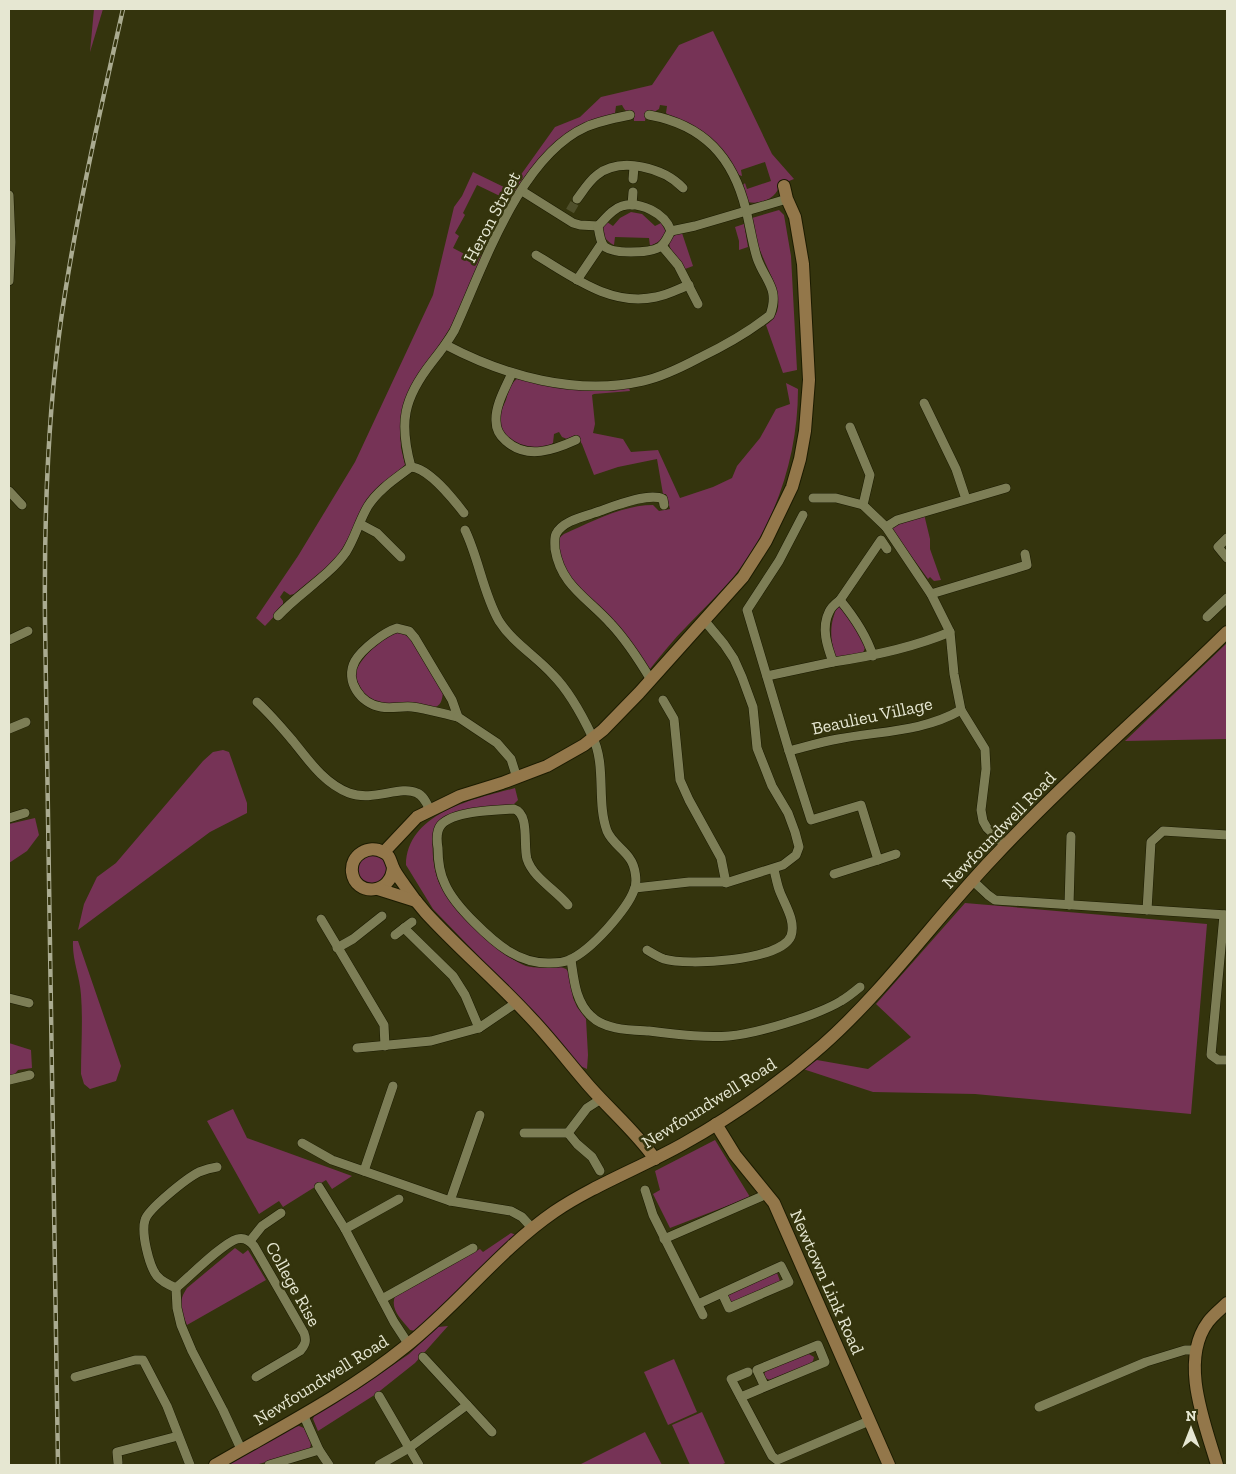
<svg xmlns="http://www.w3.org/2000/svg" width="1236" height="1474" viewBox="0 0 1236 1474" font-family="'Zilla Slab',serif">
  <rect width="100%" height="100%" fill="#34340d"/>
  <!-- green -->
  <g fill="#763356">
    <polygon points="94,9 103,9 90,52"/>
    <path d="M 713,31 L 772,154 L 794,179 L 779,185 C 778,198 760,205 748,202 L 743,185 L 745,183 L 747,189 L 771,181 L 765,162 L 741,170 L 742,176 L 739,175 C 719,140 704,135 670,116 L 666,113 L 667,106 L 660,105 L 659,109 L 654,112 L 647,111 L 645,121 L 634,121 L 634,112 C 627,113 625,111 622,105 L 616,106 L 615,113 L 582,125 L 513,198 L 508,195 L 502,197 L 477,185 L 463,213 L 465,215 L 455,233 L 459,236 L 453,248 L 474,259 L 477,253 L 482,255 L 455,320 L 407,396 L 402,412 L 400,429 L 401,448 L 405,465 L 377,489 L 336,559 L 294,594 L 290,595 L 284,591 L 280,597 L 283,601 L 283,607 L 265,626 L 256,618 L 298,556 L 355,462 L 433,295 L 454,207 L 462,196 L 473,172 L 510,190 L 555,127 L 580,117 L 601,97 L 652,85 L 679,45 Z"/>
    <path d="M 779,210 L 784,215 L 791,256 L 797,370 L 783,373 L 766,325 C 792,308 770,276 762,255 C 757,244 753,230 752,218 Z"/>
    <path d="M 631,212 L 642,214 L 655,226 L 661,223 L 666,232 L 662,240 L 650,246 L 649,238 L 615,237 L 614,245 C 606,241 601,235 603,226 L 607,222 L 613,226 L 620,218 Z"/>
    <polygon points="744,224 748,247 739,250 739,241 735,227"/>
    <path d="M 682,233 L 693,266 L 685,269 C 676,257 656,238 682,233 Z"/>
    <path d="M 517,379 L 591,391 L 629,388 L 630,391 L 594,394 L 592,395 L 595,424 L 593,433 L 623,439 L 631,452 L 658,450 L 680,498 L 713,487 L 732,478 L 737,466 L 760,438 L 776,409 L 790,404 L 786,383 L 798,389 C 798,457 775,526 732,579 C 718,595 702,610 687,626 C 674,639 662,654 650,669 L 645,666 L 564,572 L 558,544 L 559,538 L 564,534 C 591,522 623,505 653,505 L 659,511 L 670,509 L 666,494 L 663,494 L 657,459 L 618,467 L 594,475 L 582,444 L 576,435 L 567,439 L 562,437 L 559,432 L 554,434 L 553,443 C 538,455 505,445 500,426 C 497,418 503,407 506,400 C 508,392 510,384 517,379 Z"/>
    <polygon points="924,514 930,539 930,549 941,580 934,581 930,577 928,579 891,528 895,523"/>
    <path d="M 838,605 L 847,615 L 866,645 L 863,653 L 835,657 C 830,636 829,625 838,605 Z"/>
    <path d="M 395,633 L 402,633 L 413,640 L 443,692 C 442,701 441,706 432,708 L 375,703 L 364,694 L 354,675 C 361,657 378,641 395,633 Z"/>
    <polygon points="1227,643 1227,739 1125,741"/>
    <polygon points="223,750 229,752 247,803 247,813 210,832 78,930 84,904 97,877 116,863 203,761 213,752"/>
    <path d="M 515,788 L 518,800 L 512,806 L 448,815 C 443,818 439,820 437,825 C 429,839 433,871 440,885 C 453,907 502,958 526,966 C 537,969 550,967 561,967 L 566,969 L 570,973 L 573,998 L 577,1007 L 586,1019 L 588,1055 L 587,1069 L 578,1065 L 547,1027 L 433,909 L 406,865 C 407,812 475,799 515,788 Z"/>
    <polygon points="35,818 39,835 27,851 9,863 9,824"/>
    <polygon points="380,854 389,868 378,885 362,882 356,870 360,858"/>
    <polygon points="965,903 1207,924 1191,1114 975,1094 873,1092 803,1069 817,1060 868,1069 911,1037 876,1004"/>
    <path d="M 73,941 L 78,941 L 121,1066 L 116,1081 L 90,1089 L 84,1084 L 81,1074 C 81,1048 83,1021 81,995 C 80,977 72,960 73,941 Z"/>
    <polygon points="9,1043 31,1050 32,1068 18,1070 14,1075 9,1076"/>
    <polygon points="233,1109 247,1138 352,1176 332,1189 326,1180 283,1207 279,1201 259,1214 207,1121"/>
    <polygon points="715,1140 750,1197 670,1228 653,1194 660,1190 655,1171"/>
    <path d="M 511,1233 L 516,1235 L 415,1331 L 410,1330 C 401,1319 390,1310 395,1296 L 480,1249 L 483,1252 Z"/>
    <path d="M 235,1248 L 243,1254 L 248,1250 L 266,1280 L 187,1325 C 181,1310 177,1303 187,1288 Z"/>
    <polygon points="774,1273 777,1273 780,1281 776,1284 733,1303 729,1302 727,1298 728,1294"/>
    <polygon points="448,1326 415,1363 376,1394 318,1431 313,1419 315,1414 360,1388 409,1354 438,1327"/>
    <polygon points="807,1353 814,1357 813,1361 809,1364 770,1380 765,1378 764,1374 766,1371"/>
    <polygon points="674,1359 697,1412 668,1425 644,1372"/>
    <polygon points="702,1412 725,1463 721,1465 690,1465 672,1425"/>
    <polygon points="299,1426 304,1428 311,1442 310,1450 255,1465 233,1465 230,1464 294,1427"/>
    <polygon points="645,1432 662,1465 579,1465"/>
  </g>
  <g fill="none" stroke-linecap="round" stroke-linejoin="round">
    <!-- street-tunnel -->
    <polyline stroke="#4f4f2b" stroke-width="9" stroke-dasharray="9 4.5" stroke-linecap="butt" points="570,211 577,199"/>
    <defs>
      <g id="street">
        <polyline points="633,179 634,167"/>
        <polyline points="522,191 573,223 580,225 598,226"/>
        <polyline points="9,195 11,242 9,281"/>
        <path d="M 577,199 C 583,191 589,181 597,175 C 621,156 664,168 683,188"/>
        <polyline points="632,205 633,192"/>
        <path d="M 598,226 C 599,232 600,240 603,245 C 611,255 650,253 660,247 C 666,243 668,236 671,231"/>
        <path d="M 598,226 C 605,219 612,209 622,206 C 640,201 665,213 671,231"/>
        <polyline points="671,231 695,226 787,199"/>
        <polyline points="662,246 678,265 698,304"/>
        <path d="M 536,255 C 573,277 611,307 656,297 C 668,295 678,289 689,285"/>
        <polyline points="577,280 602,243"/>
        <path d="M 446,345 C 505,376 576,396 643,381 C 662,377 682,367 699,358 C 724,346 749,332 770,315 C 780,288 765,281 757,258 C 752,242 750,226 746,210 C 733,157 704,125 649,115"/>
        <path d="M 512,373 C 506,387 495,405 496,421 C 496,429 500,436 506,441 C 527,460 554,450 576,440"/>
        <polyline points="924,403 956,469 966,499"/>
        <polyline points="850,427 870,475 863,505"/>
        <path d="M 411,467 C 399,423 403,399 432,362 C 440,352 447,343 454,331 C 483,268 519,157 586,127 C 599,121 615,118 630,115"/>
        <path d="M 411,467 C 429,468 453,499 464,513"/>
        <polyline points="9,491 22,505"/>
        <polyline points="813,498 836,498 863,505 886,527 931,594 950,632 954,674 961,710 985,749 986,769 981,810 983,821 987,828 1005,845"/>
        <polyline points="360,524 377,533 401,557"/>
        <polyline points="886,527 897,520 1006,488"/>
        <path d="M 465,530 C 479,559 483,593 499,621 C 513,643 536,656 553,675 C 569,691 582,715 592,736 C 607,765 596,801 607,831 C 612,843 624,849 630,859 C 635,866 638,882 634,890 C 630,902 615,920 607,929 C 597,940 583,954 569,960 C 563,963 556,963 550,963 C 518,964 495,943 474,922 C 463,911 451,898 445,884 C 440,874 438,860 438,848 C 437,842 436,831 441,825 C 453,811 496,810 514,809 C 530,814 523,845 527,859 C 533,878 556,890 568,905"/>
        <polyline points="1227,538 1218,547 1227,558"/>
        <polyline points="931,594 1027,565 1025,554"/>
        <polyline points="840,600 881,540 887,549"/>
        <path d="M 278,616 C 299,593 328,577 346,552 C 355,538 359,521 368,506 C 378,490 395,479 411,467"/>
        <polyline points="1207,617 1227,598"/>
        <path d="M 397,628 L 409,631 L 415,638 L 452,700 L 458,717 C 443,714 428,709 412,707 C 402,706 391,709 381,707 C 361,704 344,681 355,661 C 362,649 384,632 397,628 Z"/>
        <polyline points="9,640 28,631"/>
        <path d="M 873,656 C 866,634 854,617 840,600 C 836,603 831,607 829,612 C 821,628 827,646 833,662 C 873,656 912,648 950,632"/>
        <polyline points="767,676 833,662"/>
        <path d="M 651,680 C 639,660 627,641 611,624 C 588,598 561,586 555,549 C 555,544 554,538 556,534 C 563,520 587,516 600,511 C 614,506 649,492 663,499 L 664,505"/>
        <polyline points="663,700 674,719 680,780 689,800 721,858 726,883"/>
        <path d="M 257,702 C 270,714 282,728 293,741 C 309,761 324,783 349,793 C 373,802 400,785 417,793 C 424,796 427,804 430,810"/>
        <polyline points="458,717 497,743 511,759 517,778"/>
        <polyline points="9,729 26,722"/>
        <polyline points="789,751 747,610 779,561 803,515"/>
        <polyline points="9,818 25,813"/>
        <polyline points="878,860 896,854"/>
        <path d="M 834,874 L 878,860 L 861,805 L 811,820 L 789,751 C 805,747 821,742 838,739 C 879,731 923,732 961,710"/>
        <polyline points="972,880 988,895 995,900 1227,915"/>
        <polyline points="635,888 689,882 729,882 783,865 796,855 799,847 795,832 788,813 772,786 757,748 753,707 742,677 734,659 724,644 704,620"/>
        <polyline points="1069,905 1071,836"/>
        <polyline points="1147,910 1151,842 1163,831 1227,835"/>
        <polyline points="1224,915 1211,1055 1218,1060 1227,1060"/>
        <polyline points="321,919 384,1025 385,1046"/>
        <polyline points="404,928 412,922"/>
        <polyline points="395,935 404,928 453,976 465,995 479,1028 516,1003"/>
        <polyline points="337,948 353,939 382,916"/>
        <path d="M 647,950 C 652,953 658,957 664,959 C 687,966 781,961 791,936 C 796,921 785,905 780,892 C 777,885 776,877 774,870"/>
        <path d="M 571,960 C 574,979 575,1001 591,1016 C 605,1030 630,1030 649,1031 C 675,1034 702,1038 729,1036 C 756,1034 818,1015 841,1001 C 848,997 854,992 860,987"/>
        <polyline points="9,998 29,1003"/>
        <polyline points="357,1048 431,1041 479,1028"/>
        <polyline points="9,1080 30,1075"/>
        <polyline points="524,1133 568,1133"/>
        <polyline points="302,1143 332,1160 450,1201 511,1211 522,1217 532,1228"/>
        <polyline points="364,1171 393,1086"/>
        <polyline points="600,1171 592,1157 577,1144 568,1133 587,1108 601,1099"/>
        <polyline points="319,1187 345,1229 394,1322 409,1345"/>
        <polyline points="645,1190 653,1215 703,1315"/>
        <polyline points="450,1201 480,1115"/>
        <polyline points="345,1229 399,1199"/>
        <polyline points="664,1239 767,1194"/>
        <polyline points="250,1241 262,1226 281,1213"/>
        <path d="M 176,1288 C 189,1277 223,1243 237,1239 C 244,1237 250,1241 254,1246 L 304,1333 C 307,1341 305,1345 300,1351 L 256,1377"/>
        <polyline points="176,1288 177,1308 181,1325 192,1351 223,1410 241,1449"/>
        <path d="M 176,1288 C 169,1285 162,1282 157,1276 C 149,1266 141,1233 145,1220 C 148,1209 187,1178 199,1172 C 204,1170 210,1168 217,1167"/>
        <polyline points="382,1299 473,1248"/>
        <polyline points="698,1304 781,1266 789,1282 729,1308 722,1293"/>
        <polyline points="423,1357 492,1432"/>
        <polyline points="748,1372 731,1379 772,1456 777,1460 869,1421"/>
        <polyline points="75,1377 135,1360 143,1360 167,1406 190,1465"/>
        <polyline points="379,1396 419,1465"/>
        <polyline points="741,1397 825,1362 818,1345 757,1370 765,1387"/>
        <polyline points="1039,1407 1146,1362 1185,1350 1197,1350"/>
        <polyline points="303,1414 319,1450 329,1465"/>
        <polyline points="118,1463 117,1452 178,1436"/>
        <polyline points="269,1465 319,1450"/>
        <polyline points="379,1465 409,1448 467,1405"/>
      </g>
      <g id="secondary">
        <polyline points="384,852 417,817 460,796 502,783 547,766 584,745 603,730 639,693 743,577 766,541 792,487 800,459 805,431 809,380 803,264 795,217 787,199 784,186"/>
        <path d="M 393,867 C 392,895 355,897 352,872 C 350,855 369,844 383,852 C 390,855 390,860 393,867 C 395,873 401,880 405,886 C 411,895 418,904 426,913 C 459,949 497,981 530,1017 C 551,1039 569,1063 589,1086 C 611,1111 636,1132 655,1159"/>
        <polyline points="378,889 416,901"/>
        <polyline points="716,1124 735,1155 774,1203 889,1465"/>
        <path d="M 215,1465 C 279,1428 348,1393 406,1346 C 458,1305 499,1250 554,1212 C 594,1185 640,1168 683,1144 C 733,1116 780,1083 823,1045 C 886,989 935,919 993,858 C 1067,779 1150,708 1227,632"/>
        <path d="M 1217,1465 C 1205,1424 1179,1361 1208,1322 C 1213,1315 1221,1309 1227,1303"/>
      </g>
    </defs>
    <!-- street casing -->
    <use href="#street" stroke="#1b1b01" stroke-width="10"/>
    <!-- secondary casing -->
    <use href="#secondary" stroke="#1b1b01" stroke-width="14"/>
    <!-- street -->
    <use href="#street" stroke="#7d7e56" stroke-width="9"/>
    <!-- secondary -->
    <use href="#secondary" stroke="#93774a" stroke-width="12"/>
    <defs>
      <path id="rail" d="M 58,1465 L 45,621 C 44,520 47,420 61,320 C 76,215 100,112 123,9"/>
    </defs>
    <!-- rail casing -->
    <use href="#rail" stroke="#aaab90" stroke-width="4.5"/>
    <!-- rail -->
    <use href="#rail" stroke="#34340d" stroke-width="2.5" stroke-dasharray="8" stroke-linecap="butt"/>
  </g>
  <g text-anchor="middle" stroke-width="5" stroke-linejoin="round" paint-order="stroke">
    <!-- street labels -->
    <g font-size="18" fill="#e6e7d2" stroke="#34340d">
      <text transform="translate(492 217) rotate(-62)" y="6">Heron Street</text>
      <text transform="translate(872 716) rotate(-12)" y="6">Beaulieu Village</text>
      <text transform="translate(999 830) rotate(-46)" y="6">Newfoundwell Road</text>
      <text transform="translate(709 1103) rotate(-32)" y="6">Newfoundwell Road</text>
      <text transform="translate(827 1282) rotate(66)" y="6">Newtown Link Road</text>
      <text transform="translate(293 1284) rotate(61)" y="6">College Rise</text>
      <text transform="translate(321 1380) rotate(-32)" y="6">Newfoundwell Road</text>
    </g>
  </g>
  <!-- border -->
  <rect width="1236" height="1474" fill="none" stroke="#e6e7d2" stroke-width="20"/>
  <!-- north arrow -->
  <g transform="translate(1191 1429)" stroke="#34340d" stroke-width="4" paint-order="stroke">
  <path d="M0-4L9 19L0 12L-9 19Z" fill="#e6e7d2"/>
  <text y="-8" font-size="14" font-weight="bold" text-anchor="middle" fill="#e6e7d2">N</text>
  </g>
</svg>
